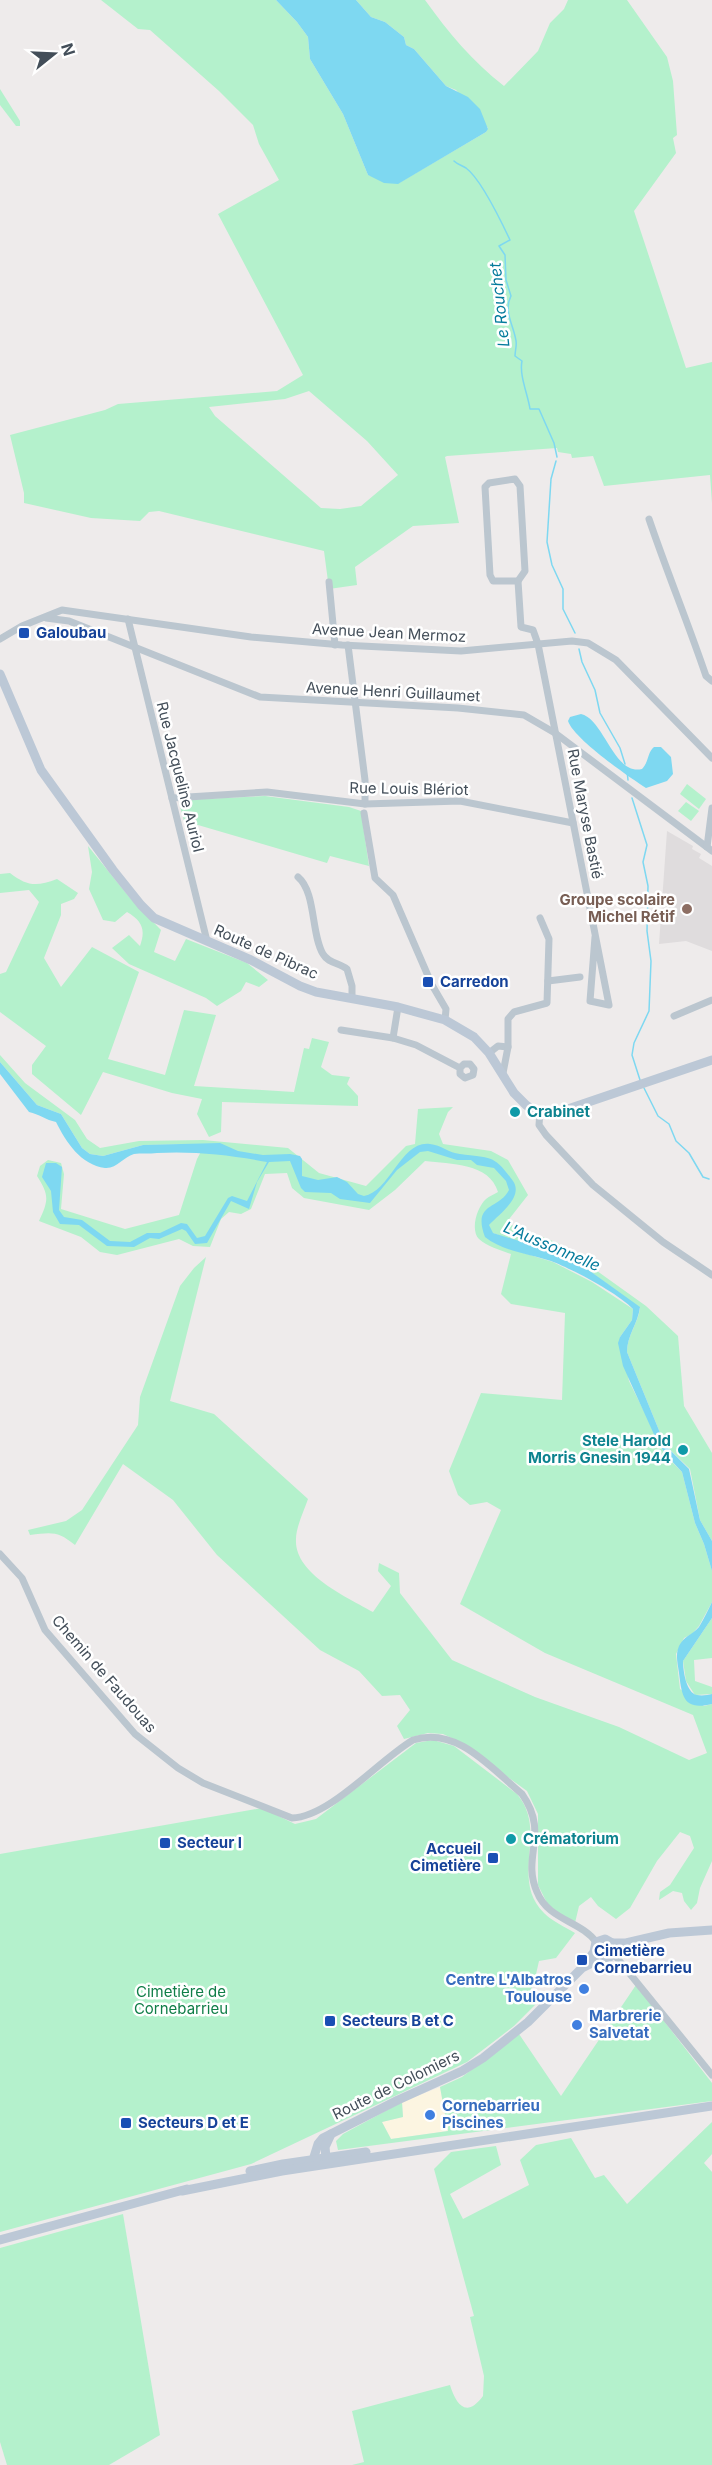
<svg xmlns="http://www.w3.org/2000/svg" width="712" height="2465" viewBox="0 0 712 2465" font-family="Inter,sans-serif">
  <rect width="100%" height="100%" fill="#eeebeb"/>
  <!-- commercial -->
  <polygon fill="#fcf5e1" points="440,2087 448,2131 391,2139 382,2122 403,2117 402,2102"/>
  <!-- education -->
  <polygon fill="#dfdcdd" points="667,831 693,846 692,849 701,854 699,858 712,866 712,951 686,941 659,944"/>
  <!-- green -->
  <g fill="#b4f1cc" fill-rule="evenodd">
    <path d="M 101,0 L 276,0 L 297,22 L 308,37 L 310,59 L 343,114 L 368,175 L 399,183 L 486,132 L 488,128 L 456,90 L 446,86 L 414,49 L 406,45 L 404,37 L 385,22 L 371,17 L 356,0 L 425,0 C 448,32 472,61 504,86 L 538,51 L 550,23 L 564,9 L 568,0 L 627,0 L 667,57 L 673,81 L 677,135 L 673,138 L 676,153 L 634,211 L 686,368 L 712,362 L 712,503 L 710,475 L 604,486 L 593,456 L 572,458 L 571,454 L 558,452 L 557,448 L 447,456 L 445,457 L 459,523 L 413,526 L 355,567 L 357,585 L 329,589 L 324,551 L 159,511 L 149,512 L 140,521 L 91,518 L 24,503 L 24,493 L 10,435 L 105,410 L 118,404 L 277,391 L 303,375 L 218,214 L 279,180 L 259,144 L 253,125 L 219,91 L 150,30 L 138,29 ZM 309,391 L 367,441 L 398,475 L 361,506 L 340,509 L 321,508 L 215,416 L 209,407 L 285,399 Z"/>
    <polygon points="0,89 20,121 20,126 16,126 0,105"/>
    <polygon points="687,784 706,799 699,809 680,794"/>
    <polygon points="265,796 349,807 361,811 369,866 330,856 327,863 198,825 186,828 179,803 181,800"/>
    <polygon points="686,802 699,811 691,821 678,811"/>
    <path d="M 88,846 L 130,898 L 161,930 L 154,952 L 175,961 L 186,939 L 247,963 L 268,980 L 259,987 L 246,982 L 241,991 L 217,1006 L 206,998 L 129,964 L 112,948 L 129,935 L 140,946 C 146,929 142,921 127,912 L 115,922 L 103,920 L 89,889 L 92,872 Z"/>
    <path d="M 10,873 C 27,886 36,887 57,879 L 78,893 L 74,899 L 61,904 L 61,915 L 44,958 L 61,987 L 92,947 L 139,972 L 108,1059 L 165,1075 L 184,1010 L 216,1015 L 194,1086 L 294,1092 L 304,1048 L 309,1049 L 312,1038 L 329,1042 L 321,1067 L 332,1075 L 350,1077 L 347,1084 L 358,1096 L 358,1106 L 222,1102 L 221,1132 L 209,1137 L 197,1114 L 202,1099 L 172,1093 L 103,1072 L 81,1115 L 32,1074 L 32,1065 L 46,1046 L 0,1012 L 0,974 L 6,972 L 39,902 L 29,890 L 0,893 L 0,874 Z"/>
    <path d="M 0,1055 L 25,1083 L 75,1120 L 87,1139 L 100,1148 L 139,1141 L 203,1140 L 288,1148 L 319,1173 L 366,1186 L 406,1146 L 415,1144 L 418,1109 L 453,1107 L 448,1112 L 439,1134 L 443,1144 L 491,1151 L 508,1160 L 528,1195 L 506,1223 L 558,1243 L 646,1306 L 678,1336 L 684,1406 L 712,1453 L 712,1541 L 700,1520 L 690,1469 L 665,1445 L 627,1352 C 627,1335 638,1324 640,1308 L 583,1266 L 493,1233 L 507,1248 L 553,1262 L 592,1282 L 633,1309 L 632,1320 L 620,1337 L 629,1381 L 666,1456 L 682,1472 L 695,1523 L 704,1544 L 712,1571 L 712,1602 L 699,1626 L 692,1634 L 684,1638 L 676,1654 L 680,1689 L 704,1706 L 712,1704 L 712,1861 L 700,1888 L 697,1903 L 691,1910 L 684,1901 L 682,1893 L 673,1891 L 659,1900 L 660,1892 L 670,1885 L 694,1848 L 690,1836 L 680,1832 L 657,1861 L 630,1908 L 616,1919 L 598,1906 L 591,1897 L 579,1906 L 575,1923 L 559,1914 L 547,1903 L 538,1885 L 538,1814 L 527,1791 L 458,1741 L 443,1734 L 428,1733 L 404,1739 L 397,1726 L 410,1710 L 400,1695 L 382,1696 L 359,1671 L 320,1650 L 217,1555 L 173,1500 L 123,1464 L 75,1545 C 58,1531 52,1532 30,1535 L 28,1530 L 66,1521 L 82,1510 L 138,1425 L 140,1397 L 180,1286 L 194,1268 L 206,1257 L 170,1401 L 214,1414 L 308,1499 C 304,1511 296,1527 296,1539 C 294,1574 347,1597 373,1612 L 391,1586 L 378,1571 L 379,1563 L 399,1573 L 400,1593 L 452,1660 L 535,1697 L 619,1727 L 689,1760 L 707,1753 L 693,1715 L 545,1653 L 460,1604 L 501,1510 L 487,1502 L 470,1505 L 458,1495 L 449,1471 L 481,1393 L 562,1400 L 565,1313 L 511,1304 L 501,1294 L 511,1254 C 500,1250 488,1247 479,1239 C 470,1230 477,1207 486,1199 C 489,1196 495,1194 498,1192 C 490,1163 450,1164 425,1161 L 395,1190 L 369,1210 L 304,1198 L 292,1188 L 287,1173 L 265,1174 L 251,1209 L 241,1214 L 229,1212 L 221,1219 L 210,1247 L 193,1246 L 179,1239 L 117,1255 L 100,1252 L 81,1237 L 39,1221 C 49,1200 49,1195 37,1176 L 40,1166 L 48,1160 L 61,1163 L 64,1174 L 61,1209 L 125,1229 L 179,1215 L 197,1159 L 205,1144 L 143,1145 L 103,1156 L 90,1154 L 82,1148 L 61,1114 L 37,1105 L 0,1062 Z"/>
    <polygon points="712,1618 712,1658 694,1660 695,1681 712,1687 712,1694 695,1695 686,1681 683,1661"/>
    <path d="M 433,1740 L 454,1746 L 517,1794 C 549,1832 509,1878 544,1913 C 552,1921 565,1927 575,1933 L 556,1958 L 539,1961 L 534,1983 L 529,1993 L 536,2004 L 514,2026 L 467,2062 L 251,2164 L 0,2232 L 0,1854 L 262,1808 L 295,1824 L 316,1819 L 416,1743 Z"/>
    <polygon points="636,1985 712,2083 712,2101 338,2150 336,2141 343,2134 402,2102 403,2117 382,2122 391,2139 448,2131 440,2087 462,2077 519,2034 561,2096"/>
    <path d="M 712,2122 L 712,2154 L 704,2163 L 712,2172 L 712,2465 L 352,2465 L 364,2462 L 352,2411 L 450,2385 C 456,2404 466,2419 483,2396 L 484,2376 L 470,2317 L 474,2316 L 434,2169 L 451,2152 L 496,2146 L 501,2165 L 450,2194 L 463,2219 L 529,2185 L 520,2160 L 536,2145 L 571,2138 L 595,2178 L 604,2175 L 627,2204 Z"/>
    <polygon points="123,2214 160,2435 109,2465 7,2465 0,2442 0,2248"/>
  </g>
  <!-- water -->
  <g fill="#7ed8f1">
    <polygon points="276,0 356,0 371,17 385,22 404,37 406,45 414,49 446,86 468,97 480,109 488,129 486,132 398,184 384,183 368,175 343,114 310,59 308,37 297,22"/>
    <path d="M 581,714 C 604,719 614,776 642,769 C 649,762 647,753 654,747 L 661,747 L 671,757 L 673,774 L 667,781 L 646,788 C 629,777 574,739 568,721 L 570,717 Z"/>
    <path d="M 0,1062 L 37,1105 L 61,1114 L 82,1148 L 90,1154 L 103,1156 L 143,1145 L 220,1143 L 238,1151 L 263,1155 L 290,1154 L 300,1156 L 302,1159 L 302,1176 L 318,1180 L 337,1177 L 347,1182 L 358,1194 L 364,1196 C 390,1192 401,1140 430,1144 C 441,1145 449,1153 460,1154 C 492,1158 494,1155 513,1181 C 524,1197 499,1214 489,1225 L 493,1233 L 545,1249 L 583,1266 L 640,1307 C 638,1324 627,1335 627,1352 L 665,1445 L 689,1469 L 700,1520 L 712,1541 L 712,1571 L 704,1544 L 695,1523 L 682,1472 L 667,1456 L 657,1441 L 623,1366 L 618,1343 L 620,1337 L 632,1320 L 633,1309 C 618,1293 572,1269 551,1261 C 530,1254 502,1251 485,1237 C 472,1202 499,1210 509,1190 L 506,1181 L 494,1168 L 477,1165 L 471,1160 L 457,1160 L 428,1151 L 420,1152 L 397,1170 L 370,1203 L 340,1199 L 331,1193 L 305,1192 L 301,1188 L 290,1161 L 269,1162 L 257,1182 L 249,1209 L 231,1201 L 207,1243 L 195,1244 L 186,1231 L 182,1229 L 159,1239 L 150,1238 L 134,1247 L 107,1246 L 79,1225 L 60,1224 L 53,1212 L 51,1191 L 42,1177 L 46,1163 L 56,1163 L 62,1167 L 59,1210 L 64,1217 L 82,1220 L 110,1241 L 130,1242 L 147,1233 L 160,1233 L 181,1223 L 187,1224 L 197,1238 L 205,1236 L 228,1198 L 232,1196 L 247,1201 L 267,1162 C 230,1155 194,1151 157,1153 C 150,1154 140,1153 134,1154 C 123,1157 117,1169 105,1168 C 81,1165 66,1142 56,1122 C 46,1120 39,1114 29,1112 L 0,1074 Z"/>
    <path d="M 712,1602 L 712,1618 L 683,1661 C 683,1670 686,1693 697,1695 C 702,1696 708,1695 712,1694 L 712,1704 C 683,1711 682,1696 679,1673 C 678,1664 675,1655 679,1646 C 684,1636 692,1635 699,1627 C 704,1619 708,1610 712,1602 Z"/>
  </g>
  <g fill="none" stroke-linecap="round" stroke-linejoin="round">
    <!-- stream -->
    <g stroke="#7ed8f1" stroke-width="1.5">
      <path d="M 454,161 C 457,164 461,165 466,168 C 481,179 502,223 510,240 L 499,246 L 505,255 L 506,280 L 511,296 C 503,311 514,326 516,341 C 517,345 515,351 515,356 L 522,361 C 519,375 528,395 530,409 L 539,409 L 554,443 L 557,457"/>
      <polyline points="556,461 551,479 547,542 552,565 563,589 563,609 575,633"/>
      <polyline points="579,649 582,662 595,690 600,713 620,748 625,764"/>
      <polyline points="627,771 628,780"/>
      <polyline points="632,798 647,845 643,862 648,886 647,931 651,961 649,1011 634,1043 632,1055 640,1080"/>
      <polyline points="644,1088 658,1116 669,1124 676,1141 689,1153 703,1177 709,1179"/>
    </g>
    <!-- street -->
    <g stroke="#bbc6cf" stroke-width="7">
      <polygon points="515,479 520,486 525,571 518,581 493,581 490,575 485,487 489,483"/>
      <path d="M 649,519 C 667,572 688,623 706,676 L 712,681"/>
      <polyline points="518,581 521,627 533,630 538,644 609,1005 590,1001 595,937"/>
      <polyline points="329,582 335,645"/>
      <polyline points="46,618 69,621 260,697 458,708 524,715 555,733 712,851"/>
      <polyline points="128,619 207,941"/>
      <polyline points="0,639 22,626 62,610 251,637 342,645 461,651 572,641 588,643 616,660 712,758"/>
      <polyline points="348,645 365,780 365,804"/>
      <polyline points="172,798 267,792 365,804 460,801 573,823"/>
      <polyline points="364,813 375,878 393,895 432,985 446,1009 445,1020"/>
      <polyline points="707,847 712,808"/>
      <path d="M 298,877 C 316,892 311,934 323,954 C 328,963 339,963 347,969 L 352,986 L 352,998"/>
      <polyline points="548,981 580,977"/>
      <polyline points="674,1016 712,1000"/>
      <polyline points="341,1030 393,1038 398,1007"/>
      <polyline points="393,1038 416,1045 460,1068 460,1074 465,1078 473,1075 474,1069 470,1064 464,1064 460,1068"/>
      <polyline points="489,1053 498,1046 508,1047"/>
      <polyline points="503,1073 508,1047 508,1019 514,1012 547,1003 549,939 540,918"/>
      <polyline points="540,1112 539,1125 546,1135 593,1185 663,1242 712,1275"/>
      <path d="M 0,1554 L 22,1578 L 45,1630 L 135,1734 L 178,1768 L 203,1783 L 292,1818 C 330,1817 379,1760 413,1740 C 457,1726 491,1768 522,1794 C 550,1834 521,1856 537,1892 C 548,1920 581,1921 596,1942"/>
      <polyline points="613,1953 712,2075"/>
    </g>
    <!-- secondary -->
    <g stroke="#bcc8d6" stroke-width="9">
      <polyline points="0,674 41,770 113,870 141,905 154,918 251,960 300,986 316,992 398,1007 445,1020 474,1037 489,1053 514,1093 526,1105 533,1110 549,1114 562,1111 712,1060"/>
      <polyline points="612,1943 626,1943 669,1933 712,1930"/>
      <polyline points="313,2160 318,2144 323,2138 398,2100 462,2071 483,2058 528,2022 582,1968 600,1959 610,1957 614,1951 612,1943 605,1939 596,1942 594,1952 582,1968"/>
      <polyline points="322,2162 326,2158 325,2147 331,2134"/>
      <polyline points="250,2171 283,2164 366,2152"/>
      <polyline points="182,2191 282,2171 712,2106"/>
      <polyline points="0,2240 187,2189"/>
    </g>
  </g>
  <!-- markers -->
  <g fill="#1a4fb4" stroke="#fff" stroke-width="2">
    <rect x="18" y="627" width="12" height="12" rx="3"/>
    <rect x="422" y="976" width="12" height="12" rx="3"/>
    <rect x="159" y="1837" width="12" height="12" rx="3"/>
    <rect x="487" y="1852" width="12" height="12" rx="3"/>
    <rect x="576" y="1954" width="12" height="12" rx="3"/>
    <rect x="324" y="2015" width="12" height="12" rx="3"/>
    <rect x="120" y="2117" width="12" height="12" rx="3"/>
  </g>
  <circle fill="#8d6e63" stroke="#fff" stroke-width="2" cx="687" cy="909" r="6"/>
  <g fill="#0f9aa8" stroke="#fff" stroke-width="2">
    <circle cx="515" cy="1112" r="6"/>
    <circle cx="683" cy="1450" r="6"/>
    <circle cx="511" cy="1839" r="6"/>
  </g>
  <g fill="#3f7fe0" stroke="#fff" stroke-width="2">
    <circle cx="584" cy="1989" r="6"/>
    <circle cx="577" cy="2025" r="6"/>
    <circle cx="430" cy="2115" r="6"/>
  </g>
  <g text-anchor="middle" stroke-width="5" stroke-linejoin="round" paint-order="stroke">
    <!-- transit labels -->
    <g font-size="15" font-weight="bold" fill="#164399" stroke="#fff" text-anchor="start">
      <text x="36" y="638">Galoubau</text>
      <text x="440" y="987">Carredon</text>
      <text x="177" y="1848">Secteur I</text>
      <text x="481" y="1854" text-anchor="end">Accueil<tspan x="481" dy="17">Cimetière</tspan></text>
      <text x="594" y="1956">Cimetière<tspan x="594" dy="17">Cornebarrieu</tspan></text>
      <text x="342" y="2026">Secteurs B et C</text>
      <text x="138" y="2128">Secteurs D et E</text>
    </g>
    <!-- street labels -->
    <g font-size="15" fill="#434e59" stroke="#fff">
      <text transform="translate(389 633) rotate(3)" y="5">Avenue Jean Mermoz</text>
      <text transform="translate(393 692) rotate(3)" y="5">Avenue Henri Guillaumet</text>
      <text transform="translate(180 777) rotate(76)" y="5">Rue Jacqueline Auriol</text>
      <text transform="translate(409 789) rotate(1)" y="5">Rue Louis Blériot</text>
      <text transform="translate(585 814) rotate(79)" y="5">Rue Maryse Bastié</text>
      <text transform="translate(266 952) rotate(24)" y="5">Route de Pibrac</text>
      <text transform="translate(104 1674) rotate(49)" y="5">Chemin de Faudouas</text>
      <text transform="translate(396 2085) rotate(-26)" y="5">Route de Colomiers</text>
    </g>
    <!-- education labels -->
    <g font-size="15" font-weight="bold" fill="#785e54" stroke="#fff" text-anchor="end">
      <text x="675" y="905">Groupe scolaire<tspan x="675" dy="17">Michel Rétif</tspan></text>
    </g>
    <!-- culture labels -->
    <g font-size="15" font-weight="bold" fill="#0d838f" stroke="#fff" text-anchor="start">
      <text x="527" y="1117">Crabinet</text>
      <text x="671" y="1446" text-anchor="end">Stele Harold<tspan x="671" dy="17">Morris Gnesin 1944</tspan></text>
      <text x="523" y="1844">Crématorium</text>
    </g>
    <!-- shop labels -->
    <g font-size="15" font-weight="bold" fill="#366cbe" stroke="#fff" text-anchor="start">
      <text x="572" y="1985" text-anchor="end">Centre L'Albatros<tspan x="572" dy="17">Toulouse</tspan></text>
      <text x="589" y="2021">Marbrerie<tspan x="589" dy="17">Salvetat</tspan></text>
      <text x="442" y="2111">Cornebarrieu<tspan x="442" dy="17">Piscines</tspan></text>
    </g>
    <!-- park labels -->
    <g font-size="15" fill="#107e48" stroke="#fff">
      <text x="181" y="1997">Cimetière de<tspan x="181" dy="17">Cornebarrieu</tspan></text>
    </g>
    <!-- water labels -->
    <g font-size="16" font-style="italic" fill="#047b9c" stroke="#fff">
      <text transform="translate(499 305) rotate(-96)" y="6">Le Rouchet</text>
      <text transform="translate(552 1246) rotate(23)" y="6">L'Aussonnelle</text>
    </g>
  </g>
  <!-- north arrow -->
  <g transform="translate(54 54) rotate(72)" stroke="#ffffff" stroke-width="4.5" paint-order="stroke">
  <path d="M0-4.5L10 22L0 15L-10 22Z" fill="#434e59"/>
  <text y="-9" font-size="16" font-weight="bold" text-anchor="middle" fill="#434e59">N</text>
  </g>
</svg>
